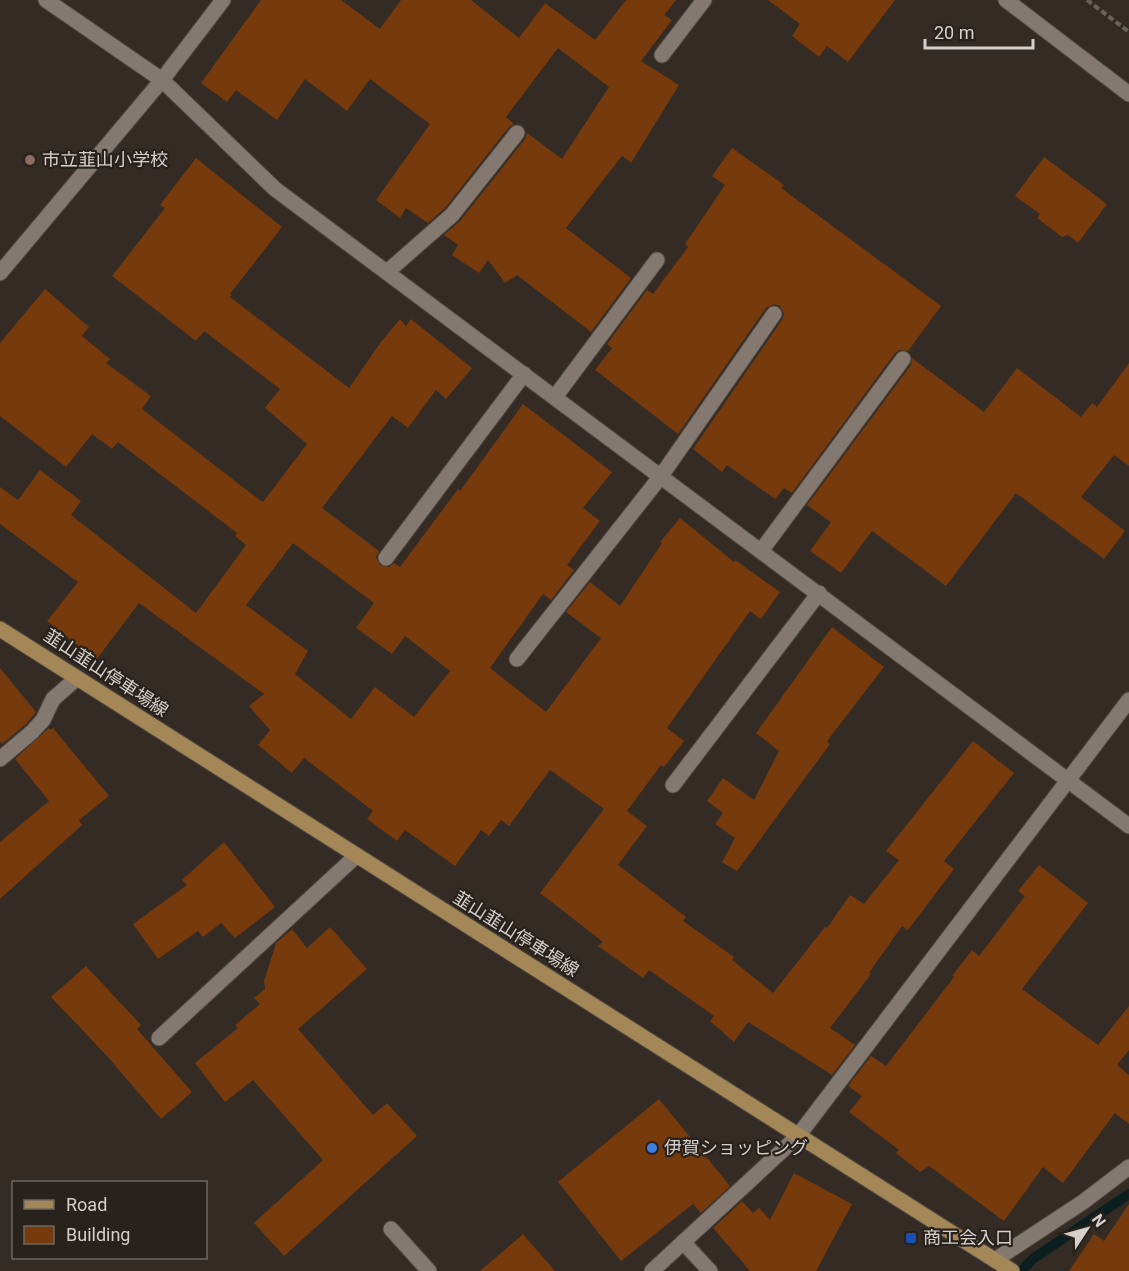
<svg xmlns="http://www.w3.org/2000/svg" width="1129" height="1271" viewBox="0 0 1129 1271" font-family="Roboto,'Noto Sans JP',sans-serif">
  <rect width="100%" height="100%" fill="#332b24"/>
  <g fill="none" stroke-linecap="round" stroke-linejoin="round">
    <!-- stream -->
    <polyline stroke="#0b1f1f" stroke-width="10" points="1021,1271 1034,1258 1129,1194"/>
  </g>
  <!-- building -->
  <g fill="#773a0c" fill-rule="evenodd">
    <polygon points="261,0 341,0 380,29 401,0 471,0 519,38 545,3 595,40 626,0 676,0 664,15 672,20 641,61 679,85 631,163 622,156 566,228 631,278 591,332 517,275 505,283 488,260 479,273 452,255 458,245 444,235 460,221 525,139 527,133 562,159 609,87 558,48 506,117 514,124 509,127 445,208 428,223 406,208 400,218 376,200 430,124 370,79 347,111 305,79 277,120 236,90 227,102 201,83"/>
    <polygon points="768,0 895,0 848,62 827,46 819,57 792,36 800,24"/>
    <polygon points="732,148 784,185 781,188 941,306 908,351 900,350 895,353 792,493 784,488 775,499 727,465 722,472 693,449 782,320 784,314 780,306 774,304 766,308 678,434 595,370 612,348 607,344 647,290 653,294 688,247 685,244 725,185 712,176"/>
    <polygon points="1044,157 1107,204 1078,243 1068,235 1062,237 1037,218 1040,214 1015,196"/>
    <path d="M 196,158 L 282,227 L 230,294 L 232,295 L 230,297 L 349,388 L 381,342 L 400,319 L 406,326 L 411,319 L 472,368 L 446,399 L 436,390 L 408,428 L 392,416 L 322,508 L 379,551 L 376,557 L 380,565 L 389,567 L 394,563 L 400,567 L 458,489 L 460,491 L 523,404 L 612,472 L 583,508 L 600,521 L 567,565 L 574,570 L 551,600 L 543,594 L 490,668 L 546,712 L 601,638 L 566,612 L 590,582 L 620,606 L 662,543 L 660,542 L 680,518 L 734,562 L 735,560 L 780,592 L 761,619 L 750,611 L 667,728 L 684,741 L 664,767 L 661,765 L 627,811 L 647,826 L 618,865 L 686,917 L 683,921 L 734,957 L 732,960 L 773,993 L 825,927 L 827,928 L 850,895 L 864,904 L 899,860 L 886,851 L 973,741 L 1014,773 L 944,861 L 954,869 L 908,930 L 902,926 L 869,973 L 871,974 L 830,1028 L 855,1045 L 832,1075 L 748,1022 L 734,1042 L 710,1021 L 714,1016 L 649,970 L 643,978 L 598,946 L 603,942 L 540,893 L 604,809 L 553,772 L 550,770 L 509,826 L 501,820 L 489,836 L 481,830 L 455,866 L 405,830 L 397,841 L 367,819 L 373,811 L 304,758 L 292,773 L 258,745 L 270,730 L 249,706 L 264,694 L 139,603 L 96,660 L 47,621 L 78,582 L 0,524 L 0,487 L 18,500 L 40,470 L 81,501 L 71,515 L 196,613 L 246,545 L 235,536 L 237,533 L 118,442 L 112,449 L 92,434 L 66,467 L 0,416 L 0,343 L 45,289 L 89,327 L 82,336 L 110,359 L 106,363 L 151,396 L 142,409 L 261,501 L 263,502 L 307,444 L 265,408 L 280,389 L 204,331 L 196,341 L 112,276 L 165,208 L 160,205 ZM 293,543 L 374,603 L 356,628 L 392,654 L 405,636 L 450,671 L 414,717 L 375,687 L 351,719 L 295,674 L 308,651 L 246,605 Z"/>
    <polygon points="912,358 984,412 1017,368 1081,417 1092,403 1097,407 1129,363 1129,466 1114,455 1081,497 1125,531 1104,559 1016,493 946,586 872,531 841,573 810,551 831,522 807,505 911,365"/>
    <polygon points="832,627 884,667 827,741 830,744 737,871 722,862 735,838 715,824 723,813 707,801 723,778 754,800 779,751 756,733"/>
    <polygon points="0,668 36,712 25,725 2,744 0,741"/>
    <polygon points="49,728 50,730 53,728 109,796 79,820 82,825 0,899 0,842 49,801 15,759"/>
    <polygon points="224,842 275,907 235,938 221,923 203,937 198,931 158,959 133,924 187,885 182,880"/>
    <polygon points="1039,865 1088,903 1022,989 1098,1045 1129,1006 1129,1050 1117,1065 1129,1075 1129,1124 1115,1113 1063,1183 1043,1167 1004,1221 929,1166 920,1172 896,1153 899,1150 849,1112 862,1096 848,1086 871,1056 886,1066 954,977 952,976 972,950 979,956 1025,896 1018,891"/>
    <polygon points="330,927 367,969 298,1029 373,1115 387,1103 417,1136 284,1256 254,1223 323,1160 253,1080 225,1102 195,1063 238,1028 235,1025 260,1004 254,998 265,989 264,981 276,943 292,929 307,948"/>
    <polygon points="86,966 141,1025 137,1029 192,1092 161,1119 107,1056 51,997"/>
    <polygon points="659,1099 730,1186 701,1213 693,1204 621,1261 558,1182"/>
    <polygon points="794,1173 852,1204 816,1271 750,1271 713,1228 742,1201 753,1213 759,1208 770,1220"/>
    <polygon points="1129,1204 1129,1271 1069,1271 1094,1234 1104,1241"/>
    <polygon points="523,1234 555,1271 480,1271"/>
  </g>
  <g fill="none" stroke-linecap="round" stroke-linejoin="round">
    <defs>
      <g id="minor">
        <polyline points="46,0 162,80 275,189 1129,826"/>
        <polyline points="1006,0 1129,94"/>
        <polyline points="662,55 704,0"/>
        <polyline points="387,272 452,215 517,133"/>
        <polyline points="0,273 162,80 223,0"/>
        <polyline points="555,397 657,260"/>
        <polyline points="761,551 903,359"/>
        <polyline points="386,558 524,374"/>
        <polyline points="517,659 661,476 774,314"/>
        <polyline points="0,759 32,732 43,720 53,699 77,678"/>
        <polyline points="673,785 819,593"/>
        <polyline points="159,1038 356,856"/>
        <polyline points="391,1229 429,1271"/>
        <polyline points="683,1242 710,1271"/>
        <polyline points="995,1260 1083,1202 1129,1167"/>
        <polyline points="652,1271 798,1136 1129,700"/>
      </g>
      <polyline id="major" points="0,629 1012,1271"/>
    </defs>
    <!-- minor casing -->
    <use href="#minor" stroke="#4f4842" stroke-width="17"/>
    <!-- major casing -->
    <use href="#major" stroke="#4f4842" stroke-width="17"/>
    <!-- path -->
    <polyline stroke="#69625c" stroke-width="4" stroke-dasharray="6 3" stroke-linecap="butt" points="1087,0 1129,32"/>
    <!-- minor -->
    <use href="#minor" stroke="#837971" stroke-width="15"/>
    <!-- major -->
    <use href="#major" stroke="#a48756" stroke-width="15"/>
  </g>
  <!-- markers -->
  <circle fill="#8d6e63" stroke="#29211b" stroke-width="2" cx="30" cy="160" r="6"/>
  <circle fill="#3f7fe0" stroke="#29211b" stroke-width="2" cx="652" cy="1148" r="6"/>
  <rect fill="#1a4fb4" stroke="#29211b" stroke-width="2" x="905" y="1232" width="12" height="12" rx="3"/>
  <g text-anchor="middle" stroke-width="4.5" stroke-linejoin="round" paint-order="stroke">
    <!-- poi labels -->
    <g font-size="18" fill="#d5d0cc" stroke="#29211b" text-anchor="start">
      <text x="42" y="166">市立韮山小学校</text>
      <text x="664" y="1154">伊賀ショッピング</text>
      <text x="923" y="1244">商工会入口</text>
    </g>
    <!-- street labels -->
    <g font-size="18" fill="#d5d0cc" stroke="#29211b">
      <text transform="translate(106 673) rotate(33)" y="6">韮山韮山停車場線</text>
      <text transform="translate(516 934) rotate(32)" y="6">韮山韮山停車場線</text>
    </g>
  </g>
  <!-- legend -->
  <rect x="12" y="1181" width="195" height="78" fill="#29211b" stroke="#6e6762" stroke-width="1.5"/>
  <rect x="24" y="1200" width="30" height="9" fill="#a48756" stroke="#6e6762" stroke-width="1.5"/>
  <text x="66" y="1211" font-size="18" fill="#d5d0cc">Road</text>
  <rect x="24" y="1226" width="30" height="18" fill="#773a0c" stroke="#6e6762" stroke-width="1.5"/>
  <text x="66" y="1241" font-size="18" fill="#d5d0cc">Building</text>
  <!-- north arrow -->
  <g transform="translate(1087 1229) rotate(54)" stroke="#29211b" stroke-width="4.5" paint-order="stroke">
  <path d="M0-4.5L10 22L0 15L-10 22Z" fill="#d5d0cc"/>
  <text y="-9" font-size="16" font-weight="bold" text-anchor="middle" fill="#d5d0cc">N</text>
  </g>
  <!-- scale -->
  <path d="M925 39v9h108v-9" fill="none" stroke="#d5d0cc" stroke-width="3"/>
  <text x="934" y="39" font-size="18" fill="#d5d0cc" stroke="#29211b" stroke-width="4.5" paint-order="stroke">20 m</text>
</svg>
